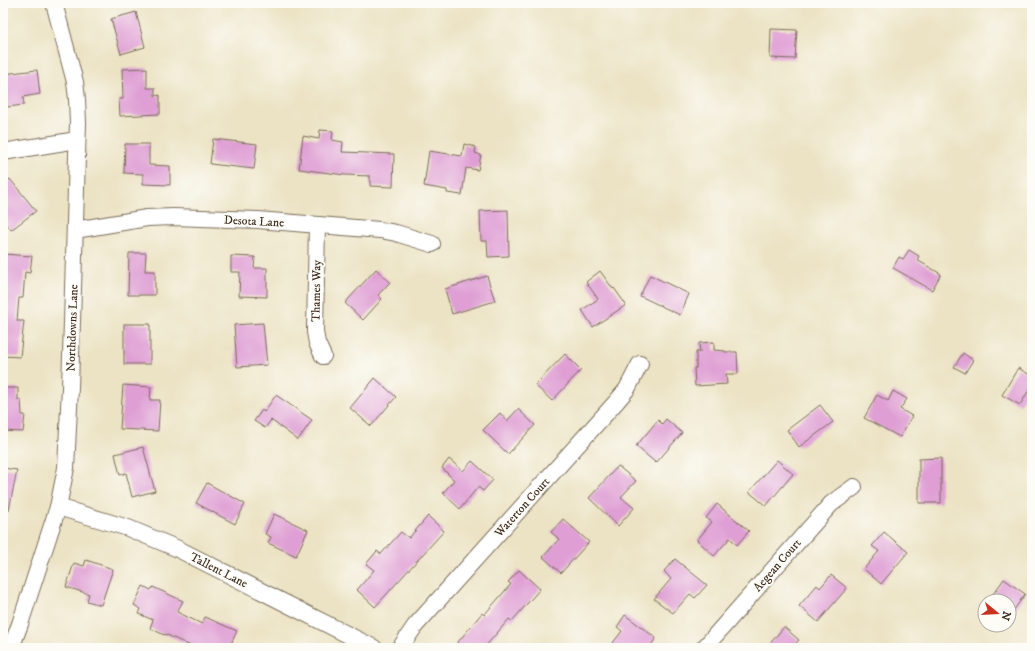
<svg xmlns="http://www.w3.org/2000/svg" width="1035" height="651" viewBox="0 0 1035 651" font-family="'IM FELL DW Pica',serif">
  <rect width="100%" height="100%" fill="#fdfcf7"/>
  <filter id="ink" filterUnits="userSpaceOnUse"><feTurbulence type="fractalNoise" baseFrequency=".025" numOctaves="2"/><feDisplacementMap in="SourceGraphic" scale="8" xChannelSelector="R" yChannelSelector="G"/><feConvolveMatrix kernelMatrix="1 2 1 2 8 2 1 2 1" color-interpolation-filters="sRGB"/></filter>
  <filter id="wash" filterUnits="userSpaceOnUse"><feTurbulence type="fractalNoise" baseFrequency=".012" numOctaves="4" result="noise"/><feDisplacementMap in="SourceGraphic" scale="16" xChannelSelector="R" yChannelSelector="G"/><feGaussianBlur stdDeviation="0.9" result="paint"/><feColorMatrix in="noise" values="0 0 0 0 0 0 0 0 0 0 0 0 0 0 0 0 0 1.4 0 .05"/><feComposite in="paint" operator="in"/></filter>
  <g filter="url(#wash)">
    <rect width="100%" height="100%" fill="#ece3c4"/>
    <g id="blocks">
      <!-- building -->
      <g fill="#df9fd4">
        <polygon points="136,12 145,47 121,54 111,19"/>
        <polygon points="771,29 797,30 795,59 770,58"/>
        <polygon points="147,68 147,88 155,88 155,96 160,95 160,114 120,116 119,99 123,99 122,69"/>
        <polygon points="37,70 40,94 23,97 24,105 7,107 3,74"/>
        <polygon points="320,130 333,131 332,140 343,142 342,152 394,154 393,187 370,186 370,176 345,175 299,169 303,136 319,139"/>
        <polygon points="213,139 257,144 254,169 210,164"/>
        <polygon points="125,144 149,144 149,165 170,166 170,185 143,184 143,174 124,173"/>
        <polygon points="464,144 476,147 475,153 481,155 478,170 466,168 462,195 447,193 447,190 424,186 429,151 462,156"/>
        <polygon points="10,179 36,211 11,230 3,220 3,184"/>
        <polygon points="508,210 509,256 488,257 487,241 481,241 480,211"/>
        <polygon points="909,250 919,256 917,260 941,274 932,290 893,268 899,257 903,259"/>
        <polygon points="129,253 146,253 145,271 155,271 155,295 128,295"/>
        <polygon points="3,254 32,256 30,273 25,272 23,298 19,298 17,321 24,321 20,357 3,356"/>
        <polygon points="231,256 255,257 254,268 267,268 267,297 239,296 240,272 231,272"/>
        <polygon points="376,269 390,282 378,295 382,299 363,320 345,303"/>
        <polygon points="600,271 613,289 614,288 626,305 593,327 582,310 598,299 586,282"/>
        <polygon points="650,275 689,294 680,315 640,296"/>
        <polygon points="487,276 495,301 452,314 445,289"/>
        <polygon points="263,323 267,365 237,367 234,325"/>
        <rect x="124" y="324" width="26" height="40"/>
        <polygon points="714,342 714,350 725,351 725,352 737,352 738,374 726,374 727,384 695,386 694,368 696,368 696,352 700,352 699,343"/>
        <polygon points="963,353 973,360 965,373 954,367"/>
        <polygon points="565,354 581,370 552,401 535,385"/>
        <polygon points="1018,368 1032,376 1032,385 1020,405 1002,395"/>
        <polygon points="375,378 396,397 371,426 350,408"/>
        <polygon points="123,385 151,387 150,400 160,400 158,431 120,429"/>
        <polygon points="3,388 18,388 18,400 21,400 22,415 25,415 23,432 3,431"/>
        <polygon points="893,391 907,399 900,409 912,416 900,437 864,418 877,395 888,401"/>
        <polygon points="276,395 312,420 298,440 271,420 265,428 254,421 262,410 264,412"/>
        <polygon points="820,405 833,422 799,447 787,430"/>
        <polygon points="518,409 535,425 508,454 483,430 500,413 507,421"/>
        <polygon points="666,419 682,433 656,463 636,446 658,420 662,424"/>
        <polygon points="143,447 155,491 132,497 126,473 120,475 115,454"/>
        <polygon points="941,458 941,503 919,503 919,459"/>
        <polygon points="449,459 463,471 472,461 493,480 483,491 478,487 460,509 443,493 454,480 442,468"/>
        <polygon points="777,460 793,474 766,506 749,492"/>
        <polygon points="618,466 636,481 621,497 634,508 618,526 589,498"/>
        <polygon points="3,468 17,470 9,510 3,510"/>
        <polygon points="207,483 245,504 235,524 196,503"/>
        <polygon points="717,504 749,531 737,545 730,538 714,556 697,540 712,522 706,518"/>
        <polygon points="274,514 308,530 296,556 268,543 271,537 265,534"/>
        <polygon points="428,516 444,531 375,607 357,590 374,570 366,564 377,551 381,554 401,532 409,538"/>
        <polygon points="563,519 589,542 561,573 543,557 559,539 551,532"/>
        <polygon points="884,532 908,552 881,584 864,569 879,551 872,546"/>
        <polygon points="675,559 707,585 695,598 690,594 673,613 654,599 671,579 664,571"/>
        <polygon points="86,560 113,569 101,605 87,601 89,594 66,587 74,563 84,566"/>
        <polygon points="519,570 540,589 512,621 509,619 484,648 453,648 482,613 484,615 511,584 508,582"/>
        <polygon points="831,575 847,588 818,622 799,606 817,585 820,588"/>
        <polygon points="1004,579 1025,594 1009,617 1009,601 988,601"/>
        <polygon points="143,586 151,590 153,587 183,601 177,612 202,624 205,617 237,631 229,648 195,648 165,634 164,635 150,628 153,620 139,614 141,609 134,605"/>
        <polygon points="625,615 656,638 649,648 609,648 622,631 617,627"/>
        <polygon points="784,627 799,640 792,648 766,648"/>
      </g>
    </g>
  </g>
  <g filter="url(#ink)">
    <use href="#blocks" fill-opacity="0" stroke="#796b58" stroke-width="1"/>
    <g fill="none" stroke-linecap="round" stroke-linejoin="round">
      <defs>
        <g id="minor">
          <polyline points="3,152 77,140"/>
          <polyline points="317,225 315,332 317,343 323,356"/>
          <polyline points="75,230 147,218 173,217 258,220 380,230 396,233 432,244"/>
          <polyline points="58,507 128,528 176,548 374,648"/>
          <polyline points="11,648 20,624 58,507 66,468 70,388 78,123 77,99 75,82 54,3"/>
          <polyline points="400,648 415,626 617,401 627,389 640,364"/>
          <polyline points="704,648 831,504 854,487"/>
        </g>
      </defs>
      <!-- minor casing -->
      <use href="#minor" stroke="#796b58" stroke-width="18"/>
      <!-- minor -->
      <use href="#minor" stroke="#fff" stroke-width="16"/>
    </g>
  </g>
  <g text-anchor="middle" stroke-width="4" stroke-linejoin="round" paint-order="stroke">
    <!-- street labels -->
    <g font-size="12" fill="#3b2a1e" stroke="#fdfcf7">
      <text transform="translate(254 221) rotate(3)" y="4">Desota Lane</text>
      <text transform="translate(316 291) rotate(-89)" y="4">Thames Way</text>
      <text transform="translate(72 328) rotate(-88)" y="4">Northdowns Lane</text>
      <text transform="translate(522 507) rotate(-48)" y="4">Waterton Court</text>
      <text transform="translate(777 565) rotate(-49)" y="4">Aegean Court</text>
      <text transform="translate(219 570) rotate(27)" y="4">Tallent Lane</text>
    </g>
  </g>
  <!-- margin -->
  <rect width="1035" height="651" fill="none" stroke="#fdfcf7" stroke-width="16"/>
  <!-- north arrow -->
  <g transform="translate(997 613) rotate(108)"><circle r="19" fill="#fdfcf7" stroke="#afa8a0"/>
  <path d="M0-3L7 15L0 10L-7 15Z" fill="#c8321e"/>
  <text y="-6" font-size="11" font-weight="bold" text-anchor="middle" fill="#3b2a1e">N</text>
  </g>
</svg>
